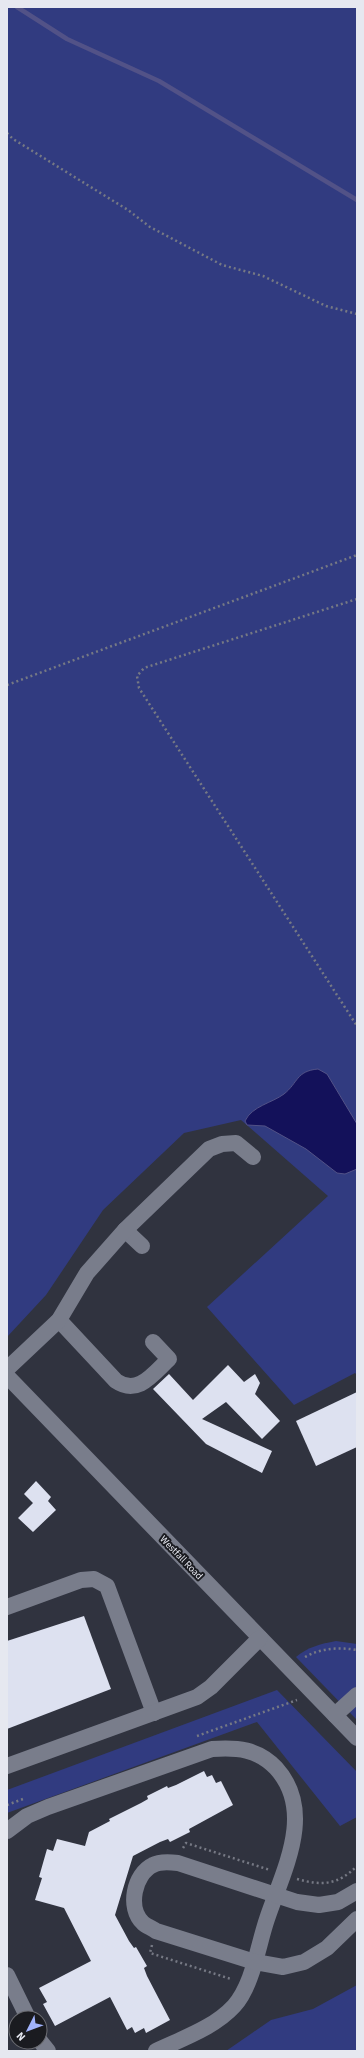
<svg xmlns="http://www.w3.org/2000/svg" width="364" height="2058" viewBox="0 0 364 2058" font-family="'Source Sans 3',sans-serif">
  <rect width="100%" height="100%" fill="#30333f"/>
  <!-- green -->
  <g fill="#313b80">
    <polygon points="7,7 357,7 357,1375 355,1373 294,1405 207,1307 328,1196 241,1120 184,1133 103,1210 46,1295 7,1337"/>
    <path d="M 336,1641 L 357,1644 L 357,1720 L 296,1657 C 308,1647 320,1644 336,1641 Z"/>
    <polygon points="277,1690 357,1772 357,1817 340,1826 257,1722 7,1813 7,1790"/>
    <polygon points="357,1985 357,2051 226,2051 271,2020 313,2009"/>
  </g>
  <!-- water -->
  <path fill="#13115a" stroke="#525287" d="M 318,1069 L 327,1074 L 357,1124 L 357,1169 L 345,1174 L 337,1173 L 306,1149 L 265,1126 L 247,1125 L 245,1121 C 252,1106 272,1103 284,1094 C 298,1083 296,1071 318,1069 Z"/>
  <g fill="none" stroke-linecap="round" stroke-linejoin="round">
    <!-- stream -->
    <polyline stroke="#525287" stroke-width="4.5" points="17,7 67,39 159,81 357,200"/>
  </g>
  <!-- building -->
  <g fill="#dde1f0">
    <polygon points="228,1365 244,1382 255,1374 260,1383 255,1394 280,1421 262,1439 226,1402 202,1419 272,1451 262,1473 206,1444 153,1389 169,1374 193,1400"/>
    <polygon points="357,1392 357,1447 316,1466 296,1421"/>
    <polygon points="36,1481 51,1497 48,1501 56,1510 33,1532 18,1518 33,1503 24,1494"/>
    <polygon points="84,1616 111,1689 7,1729 7,1641"/>
    <polygon points="204,1771 207,1777 212,1775 216,1783 221,1781 233,1805 189,1829 190,1832 170,1842 168,1839 160,1842 133,1856 115,1915 129,1941 134,1948 136,1947 147,1966 144,1968 147,1976 170,2020 146,2033 144,2028 135,2033 132,2027 127,2030 110,1997 55,2026 43,2004 47,2002 39,1988 91,1961 64,1908 35,1900 42,1878 39,1877 47,1849 53,1851 57,1839 85,1846 89,1832 110,1821 109,1819 141,1803 148,1799 147,1796 167,1786 168,1788 176,1785"/>
  </g>
  <g fill="none" stroke-linecap="round" stroke-linejoin="round">
    <!-- path -->
    <g stroke="#767984" stroke-width="2.5" stroke-dasharray="2 3" stroke-linecap="butt">
      <polyline points="7,133 13,139 128,210 150,227 222,265 263,276 326,306 357,314"/>
      <polyline points="357,599 144,668 137,676 139,688 357,1026"/>
      <polyline points="7,685 357,555"/>
      <path d="M 305,1657 C 321,1648 339,1647 357,1650"/>
      <polyline points="197,1736 297,1700"/>
      <polyline points="7,1805 23,1799"/>
      <polyline points="183,1848 186,1843 270,1870"/>
      <path d="M 297,1879 C 322,1886 338,1885 357,1866"/>
      <polyline points="152,1945 150,1953 231,1979"/>
    </g>
    <!-- minor -->
    <g stroke="#797d8b" stroke-width="16">
      <polyline points="125,1230 142,1246"/>
      <path d="M 59,1320 L 116,1381 C 138,1396 153,1374 169,1359 L 153,1342"/>
      <polyline points="7,1369 59,1320 87,1273 125,1230 209,1149 222,1144 236,1143 253,1157"/>
      <polyline points="7,1376 357,1738"/>
      <polyline points="7,1607 81,1580 94,1579 107,1586 154,1713"/>
      <polyline points="335,1715 357,1695"/>
      <polyline points="7,1766 197,1697 211,1687 260,1638"/>
      <path d="M 7,1831 L 27,1816 L 48,1807 L 212,1749 C 237,1747 258,1749 276,1768 C 316,1812 283,1871 267,1919 C 258,1945 253,1985 234,2006 C 214,2028 181,2039 156,2051"/>
      <path d="M 357,1891 L 338,1902 L 319,1905 L 297,1902 L 178,1863 C 170,1862 160,1861 153,1865 C 134,1874 127,1908 143,1923 C 146,1926 152,1928 156,1931 L 255,1962 L 283,1967 L 304,1962 L 327,1948 L 357,1919"/>
      <polyline points="7,1975 28,2018"/>
      <polyline points="40,2041 48,2051"/>
    </g>
  </g>
  <g text-anchor="middle" stroke-width="4" stroke-linejoin="round" paint-order="stroke">
    <!-- street labels -->
    <g font-size="10" fill="#e6e8f0" stroke="#1a1b20">
      <text transform="translate(182 1557) rotate(46)" y="4">Westfall Road</text>
    </g>
  </g>
  <!-- border -->
  <rect width="364" height="2058" fill="none" stroke="#e6e8f0" stroke-width="16"/>
  <!-- north arrow -->
  <g transform="translate(28 2030) rotate(228)"><circle r="19" fill="#1a1b20" stroke="#6c6d73"/>
  <path d="M0-3L7 15L0 10L-7 15Z" fill="#a1b3fd"/>
  <text y="-6" font-size="11" font-weight="bold" text-anchor="middle" fill="#e6e8f0">N</text>
  </g>
</svg>
